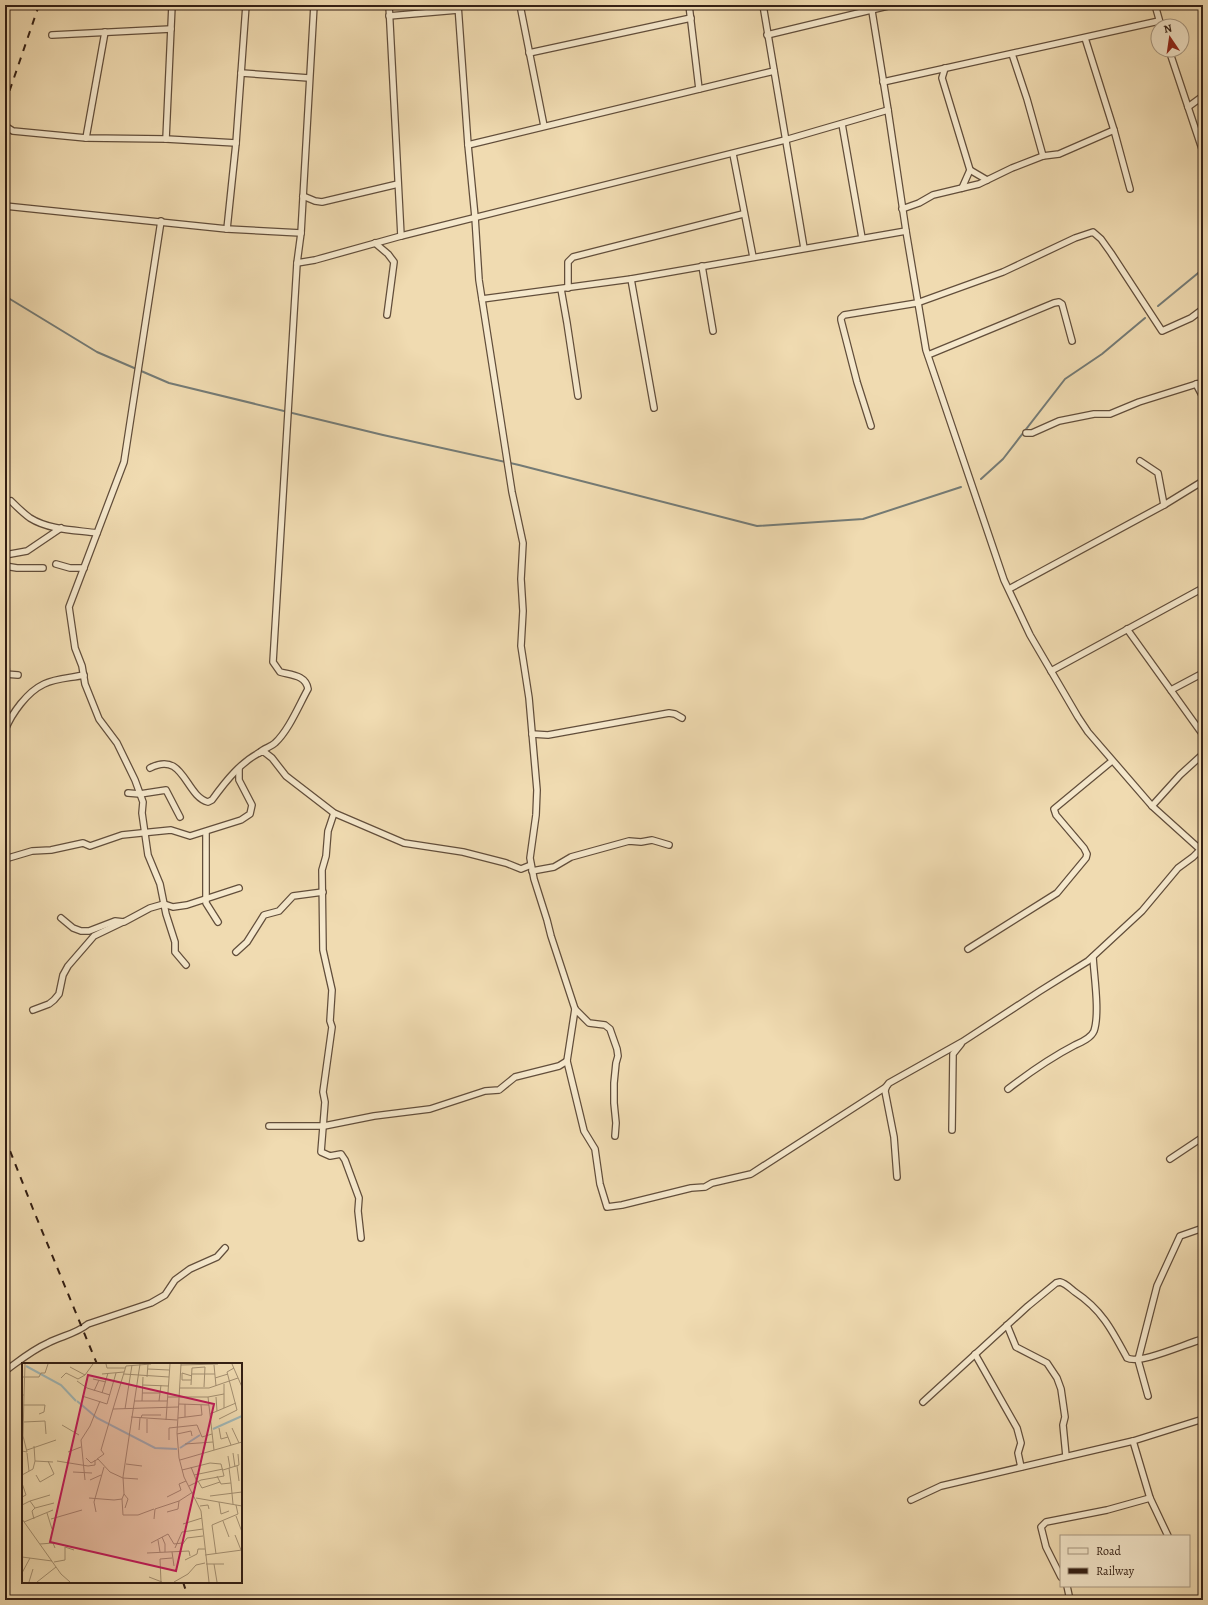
<svg xmlns="http://www.w3.org/2000/svg" width="1208" height="1605" viewBox="0 0 1208 1605" font-family="Alegreya,serif">
  <rect width="100%" height="100%" fill="#f0dbb1"/>
  <filter id="stains"><feTurbulence type="fractalNoise" baseFrequency=".005" numOctaves="4"/><feColorMatrix values="0 0 0 0 .2 0 0 0 0 .09 0 0 0 0 .02 0 0 0 .5 -.17"/></filter>
  <radialGradient id="worn" r=".72"><stop offset=".6" stop-color="#630" stop-opacity="0"/><stop offset="1" stop-color="#630" stop-opacity=".3"/></radialGradient>
  <g fill="none" stroke-linecap="round" stroke-linejoin="round">
    <!-- stream -->
    <g stroke="#747b76" stroke-width="2">
      <polyline points="5,296 97,352 169,383 383,435 519,465 757,526 863,519 961,487"/>
      <polyline points="1158,306 1203,269"/>
      <polyline points="981,479 1003,459 1065,379 1102,354 1145,318"/>
    </g>
    <defs>
      <g id="minor">
        <polyline points="314,5 301,233 297,263 315,260 401,236 785,140 888,110"/>
        <polyline points="389,5 401,236"/>
        <polyline points="458,5 468,145 475,217 479,280 512,492 523,543 521,579 523,611 521,646 529,698 537,790 536,815 530,858 534,879 547,920 551,936 575,1009 589,1023 605,1025 610,1029 617,1049 618,1056 616,1063 614,1083 614,1103 616,1123 615,1136"/>
        <polyline points="520,5 544,126"/>
        <polyline points="689,5 699,89"/>
        <polyline points="763,5 804,248"/>
        <polyline points="871,5 888,110 906,231 926,350 1004,580 1030,635 1078,717 1088,732 1152,806 1203,852"/>
        <polyline points="1155,5 1161,26"/>
        <polyline points="389,16 458,10"/>
        <polyline points="52,35 171,29"/>
        <polyline points="767,35 892,5"/>
        <polyline points="1169,50 1203,152"/>
        <polyline points="529,53 691,18"/>
        <polyline points="1012,54 1027,99 1043,156"/>
        <polyline points="945,68 942,78 970,170 962,188"/>
        <polyline points="241,73 309,78"/>
        <polyline points="883,82 1159,21"/>
        <polyline points="1188,107 1203,96"/>
        <polyline points="842,124 862,238"/>
        <polyline points="5,126 13,131 86,138 166,139 236,143"/>
        <polyline points="1114,130 1130,189"/>
        <polyline points="86,138 105,32"/>
        <polyline points="166,139 172,5"/>
        <polyline points="468,145 774,71"/>
        <polyline points="733,154 753,257"/>
        <polyline points="970,170 987,180"/>
        <polyline points="303,196 315,201 322,202 398,184"/>
        <polyline points="5,206 227,229 236,143 246,5"/>
        <polyline points="902,209 919,203 933,195 979,184 1012,168 1043,156 1059,154 1114,130 1085,38"/>
        <polyline points="161,221 124,462 69,607 75,648 82,666 85,684 99,719 117,743 135,780 143,802 142,813 148,855 160,884 166,914 175,942 175,952 186,965"/>
        <polyline points="227,229 301,233"/>
        <polyline points="375,243 388,254 394,262 387,315"/>
        <polyline points="702,266 713,331"/>
        <polyline points="631,279 654,408"/>
        <polyline points="568,288 568,262 573,257 743,214"/>
        <polyline points="561,289 567,323 578,396"/>
        <polyline points="482,299 631,279 906,231"/>
        <polyline points="928,355 1054,303 1059,302 1062,304 1072,341"/>
        <polyline points="1196,384 1203,397"/>
        <polyline points="871,426 857,382 841,320 841,318 844,315 917,303 1003,272 1075,238 1093,232 1101,239 1111,253 1162,331 1191,318 1203,309"/>
        <polyline points="1026,433 1032,433 1059,421 1094,414 1110,414 1139,402 1203,382"/>
        <polyline points="1140,461 1158,473 1164,505"/>
        <path d="M 11,501 C 17,507 23,513 30,518 C 49,530 75,530 97,533"/>
        <polyline points="5,555 27,551 61,528"/>
        <polyline points="56,564 70,568 84,568"/>
        <polyline points="5,566 17,568 43,568"/>
        <polyline points="1009,589 1164,505 1203,481"/>
        <polyline points="1127,629 1203,735"/>
        <polyline points="5,670 6,669"/>
        <polyline points="1051,671 1203,588"/>
        <polyline points="5,674 18,675"/>
        <polyline points="1171,690 1203,673"/>
        <path d="M 5,730 C 12,713 27,692 44,684 C 56,678 71,678 84,675"/>
        <polyline points="532,734 548,735 669,713 675,714 682,718"/>
        <path d="M 259,753 C 264,748 271,747 275,743 C 289,730 299,705 308,689 C 306,675 291,675 280,672 L 273,662 L 297,263"/>
        <path d="M 150,768 C 184,750 185,796 208,802 L 212,800 C 225,782 242,760 263,751 L 272,758 L 286,776 L 334,813 L 404,843 L 463,852 L 506,863 L 521,869 L 531,865"/>
        <polyline points="128,793 140,794 166,790 180,817"/>
        <polyline points="1152,806 1180,775 1203,754"/>
        <polyline points="334,813 328,831 326,856 322,870 323,950 332,990 330,1021 332,1027 323,1092 325,1102 321,1152 330,1156 341,1154 345,1160 359,1198 358,1211 361,1238"/>
        <polyline points="206,832 206,903 218,922"/>
        <polyline points="5,859 32,851 51,850 83,843 90,846 122,835 151,832 171,830 190,836 241,820 250,814 252,805 239,780 239,769"/>
        <polyline points="532,871 554,867 571,857 629,841 641,842 652,840 669,845"/>
        <polyline points="61,918 73,928 81,931 89,931 115,921 124,922 150,908 164,904 173,907 187,905 239,888"/>
        <polyline points="968,949 1057,893 1086,858 1087,854 1084,848 1056,815 1054,809 1112,761"/>
        <polyline points="236,952 247,942 264,915 279,911 293,896 323,892"/>
        <polyline points="33,1010 49,1004 54,1000 59,994 63,975 68,966 94,936 123,922"/>
        <polyline points="567,1061 584,1131 595,1149 600,1184 607,1207 622,1205 691,1188 705,1187 712,1183 751,1174 886,1087"/>
        <path d="M 1008,1089 C 1030,1072 1050,1058 1075,1045 C 1082,1042 1091,1038 1094,1031 C 1100,1013 1094,976 1093,957"/>
        <polyline points="269,1126 324,1126 374,1116 430,1109 485,1091 499,1090 515,1077 559,1066 567,1061 575,1009"/>
        <polyline points="952,1130 953,1054 961,1044"/>
        <polyline points="1170,1159 1203,1137"/>
        <polyline points="897,1177 894,1137 885,1091 886,1087 889,1083 962,1042 1040,991 1088,961 1142,911 1178,868 1193,857 1201,849"/>
        <polyline points="1007,1325 1016,1347 1047,1363 1057,1378 1061,1389 1065,1417 1063,1425 1066,1456"/>
        <polyline points="975,1354 1017,1428 1021,1443 1018,1453 1021,1467"/>
        <path d="M 5,1371 C 19,1361 32,1350 48,1343 C 61,1336 76,1334 88,1324 L 151,1303 L 165,1295 L 175,1280 L 190,1269 L 217,1257 L 225,1248"/>
        <polyline points="1148,1396 1138,1360 1157,1286 1180,1236 1203,1228"/>
        <path d="M 923,1402 L 1028,1306 L 1056,1283 L 1060,1282 C 1065,1283 1070,1288 1075,1292 C 1102,1310 1112,1330 1127,1358 C 1140,1365 1187,1343 1203,1339"/>
        <polyline points="1133,1441 1150,1498 1168,1536"/>
        <polyline points="911,1500 941,1486 1133,1441 1203,1419"/>
        <polyline points="1061,1577 1046,1547 1041,1527 1046,1522 1107,1510 1150,1498"/>
        <polyline points="1067,1586 1070,1600"/>
      </g>
    </defs>
    <!-- minor casing -->
    <use href="#minor" stroke="#624e3b" stroke-width="8"/>
    <!-- minor -->
    <use href="#minor" stroke="#f5e8cc" stroke-width="5.5"/>
    <!-- rail -->
    <g stroke="#331f14" stroke-width="2" stroke-dasharray="7 7" stroke-linecap="butt">
      <polyline points="5,104 39,5"/>
      <polyline points="5,1138 33,1209 97,1364"/>
      <polyline points="183,1582 189,1600"/>
    </g>
  </g>
  <!-- overview -->
  <g transform="translate(22 1363)">
    <rect width="220" height="220" fill="#f0dbb1"/>
    <path fill="none" stroke="#a0b8b8" stroke-width="2" d="M 4,3 L 39,22 L 54,38M 55,38 L 75,55 L 133,85 L 155,86M 191,66 L 220,53M 158,85 L 178,72"/>
    <path fill="none" stroke="#a49072" stroke-width="1" d="M 84,1 L 85,5 L 103,5M 129,1 L 104,3 L 91,46 L 156,44M 159,1 L 155,70 L 157,95 L 162,114 L 179,148 L 187,219M 210,1 L 220,24M 159,2 L 196,1M 192,2 L 194,23M 48,4 L 63,12 L 71,1M 126,6 L 147,7M 80,11 L 102,9M 102,11 L 147,14M 170,11 L 193,11M 0,14 L 17,14 L 19,10 L 23,10 L 26,1M 125,14 L 126,1M 39,15 L 44,10 L 56,16 L 63,12M 193,15 L 206,11M 71,16 L 84,19M 169,17 L 160,17 L 160,10 L 170,13M 55,18 L 65,25 L 88,32M 202,21 L 202,45M 121,22 L 146,23M 169,22 L 170,5 L 183,4 L 182,24M 158,25 L 187,25 L 216,15M 72,28 L 77,17M 80,30 L 86,10M 120,30 L 138,30M 0,32 L 2,32 L 3,1M 60,33 L 85,41 L 94,10M 146,34 L 186,34 L 202,31M 186,34 L 192,87M 194,34 L 195,48M 112,38 L 145,38M 120,38 L 121,14M 137,38 L 139,22M 157,41 L 187,42M 1,42 L 23,42 L 22,49 L 17,51M 103,46 L 110,2M 188,51 L 214,40M 109,54 L 155,57M 163,54 L 163,41M 119,55 L 120,52 L 139,52M 156,55 L 180,52 L 179,42M 197,56 L 215,47 L 205,9 L 212,5M 144,57 L 148,1M 2,59 L 23,58 L 24,71M 40,62 L 57,72M 197,65 L 199,76 L 206,74M 210,65 L 217,80M 117,67 L 118,55M 204,69 L 209,82M 125,70 L 125,56M 155,71 L 169,68 L 170,73M 147,77 L 147,65 L 175,62 L 180,74 L 190,71M 163,81 L 191,79M 12,83 L 13,98 L 31,99M 5,87 L 34,77M 0,88 L 5,89 L 1,73 L 2,32M 46,89 L 59,84M 5,90 L 7,108M 211,90 L 213,104M 206,93 L 208,105M 64,95 L 69,100 L 76,96 L 88,109 L 101,115M 75,96 L 82,91 L 79,87 L 91,46M 158,97 L 220,79M 35,98 L 66,103 L 73,102 L 73,97M 104,101 L 120,103M 215,103 L 217,118M 169,104 L 175,119M 207,105 L 209,120M 160,107 L 188,100 L 199,101 L 202,113 L 179,117 L 167,123M 201,107 L 217,102 L 216,91M 51,109 L 70,110M 0,112 L 11,106 L 13,98M 14,112 L 18,119 L 32,111 L 26,98M 172,112 L 201,106M 195,113 L 199,121 L 209,120 L 211,141M 101,115 L 116,116M 63,117 L 59,77 L 68,63 L 78,38M 68,117 L 79,112M 176,118 L 180,125 L 198,119M 0,120 L 4,132 L 0,134M 188,133 L 220,129M 145,134 L 159,127 L 157,121 L 164,118M 67,135 L 92,137 L 100,136 L 102,131M 174,135 L 220,143M 100,136 L 101,152 L 116,152 L 132,146M 8,138 L 28,132M 197,139 L 199,151 L 207,148M 0,142 L 8,138 L 13,145 L 32,140M 178,143 L 186,142 L 187,146M 103,145 L 106,136 L 102,131 L 101,114 L 118,1M 74,149 L 72,139 L 82,104M 145,149 L 156,146 L 157,138M 25,150 L 30,166M 214,153 L 220,169M 0,156 L 39,211 L 48,219M 12,156 L 10,148 L 13,145M 29,156 L 60,147M 132,156 L 133,146 L 157,138 L 171,129M 201,158 L 207,174M 2,159 L 31,147M 161,161 L 180,155M 213,172 L 219,187M 140,174 L 143,181 L 143,189M 136,177 L 138,189M 129,180 L 146,171 L 152,181 L 160,180M 18,181 L 31,180 L 33,185M 160,182 L 165,175 L 181,173M 153,185 L 160,169 L 181,166M 150,189 L 152,203M 125,190 L 167,188 L 168,193M 194,191 L 190,162 L 216,151 L 214,142M 183,192 L 220,187M 0,194 L 30,198M 163,197 L 175,191 L 176,186 L 183,186M 32,199 L 43,197 L 43,184 L 52,187M 184,201 L 202,201M 192,201 L 195,219M 0,210 L 8,195M 127,214 L 140,219M 7,219 L 11,206M 15,219 L 34,204M 139,219 L 138,196 L 150,195M 152,219 L 166,211 L 174,202 L 183,200"/>
    <path fill="#c2185b" fill-opacity="0.15" stroke="#c2185b" stroke-width="2" d="M 66,12 L 192,41 L 154,208 L 28,179 Z"/>
    <rect width="220" height="220" fill="none" stroke="#331f14" stroke-width="2"/>
  </g>
  <!-- margin -->
  <rect width="1208" height="1605" fill="none" stroke="#f0dbb1" stroke-width="20"/>
  <rect x="6" y="6" width="1196" height="1593" fill="none" stroke="#331f14" stroke-width="2"/>
  <rect x="10" y="10" width="1188" height="1585" fill="none" stroke="#331f14"/>
  <!-- legend -->
  <rect x="1060" y="1535" width="130" height="52" fill="#f5e8cc" stroke="#a79882"/>
  <rect x="1068" y="1548" width="20" height="6" fill="#f5e8cc" stroke="#a79882"/>
  <text x="1096" y="1555" font-size="12" fill="#331f14">Road</text>
  <rect x="1068" y="1568" width="20" height="6" fill="#331f14" stroke="#a79882"/>
  <text x="1096" y="1575" font-size="12" fill="#331f14">Railway</text>
  <!-- north arrow -->
  <g transform="translate(1170 38) rotate(347)"><circle r="19" fill="#f5e8cc" stroke="#a79882"/>
  <path d="M0-3L7 15L0 10L-7 15Z" fill="#8f2418"/>
  <text y="-6" font-size="11" font-weight="bold" text-anchor="middle" fill="#331f14">N</text>
  </g>
  <rect width="100%" height="100%" filter="url(#stains)"/>
  <rect width="100%" height="100%" fill="url(#worn)"/>
</svg>
